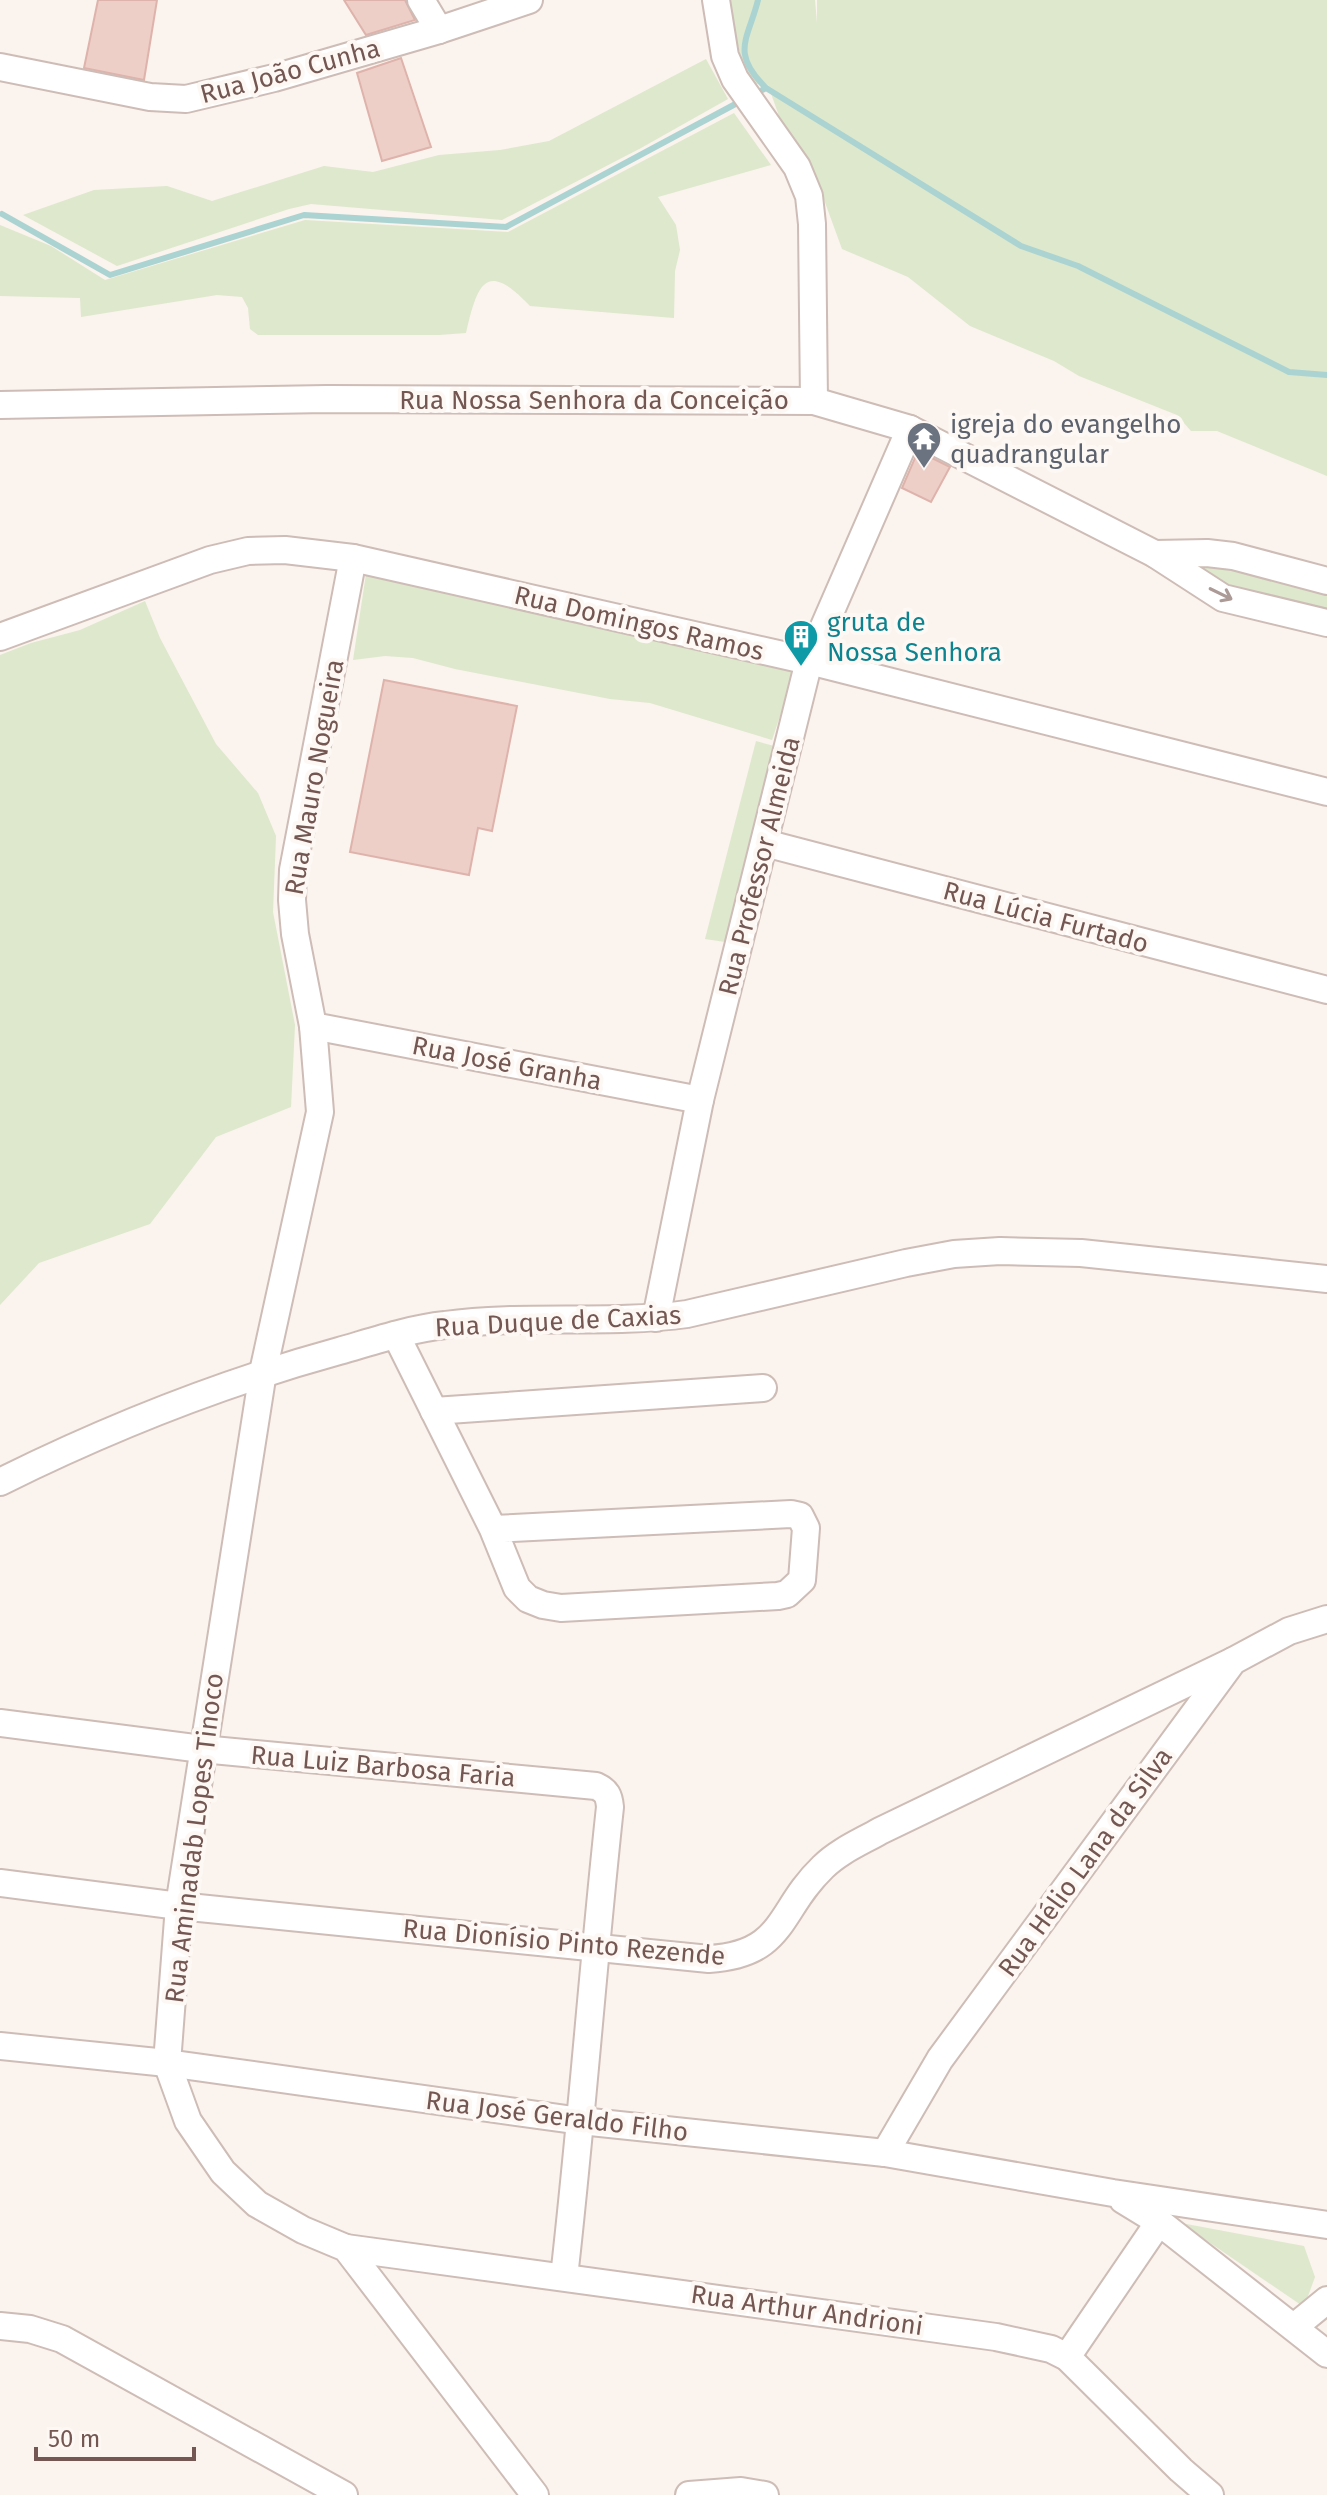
<svg xmlns="http://www.w3.org/2000/svg" width="1327" height="2495" viewBox="0 0 1327 2495" font-family="'Fira Sans',sans-serif">
  <rect width="100%" height="100%" fill="#fbf3ed"/>
  <!-- green -->
  <g fill="#dde8cd">
    <polygon points="727,0 815,0 817,23 817,0 1327,0 1327,476 1217,431 1191,431 1177,415 1079,376 1054,361 970,326 908,277 842,249 811,164 779,116 768,85 747,83"/>
    <polygon points="706,59 728,99 641,148 502,220 311,204 289,209 117,266 23,215 94,190 167,186 212,201 324,166 373,172 439,155 500,150 549,141"/>
    <path d="M 734,113 L 771,165 L 658,197 L 676,225 L 680,250 L 675,271 L 674,318 L 530,306 C 485,258 477,286 466,333 L 439,335 L 258,335 L 250,329 L 248,308 L 242,297 L 217,295 L 81,317 L 80,298 L 0,296 L 0,225 L 51,246 L 105,280 L 305,220 L 508,232 Z"/>
    <polygon points="1173,557 1327,585 1327,612 1239,587 1208,581"/>
    <polygon points="366,574 796,668 772,740 650,703 610,699 455,669 413,658 385,656 353,660"/>
    <polygon points="145,601 160,638 216,744 258,793 276,836 273,912 295,1025 291,1107 216,1137 150,1224 39,1263 0,1305 0,655 31,643 80,630"/>
    <polygon points="756,741 774,746 770,788 732,943 705,939"/>
    <polygon points="1181,2223 1304,2246 1315,2277 1304,2307"/>
  </g>
  <g fill="none" stroke-linecap="round" stroke-linejoin="round">
    <!-- stream -->
    <g stroke="#abd3d1" stroke-width="6">
      <path d="M 758,0 C 748,40 730,52 766,88"/>
      <polyline points="755,94 766,88 1021,246 1078,266 1289,372 1327,375"/>
      <polyline points="2,214 110,275 304,215 506,227 741,101"/>
    </g>
  </g>
  <!-- building -->
  <g fill="#edcfc8" stroke="#deb3ab" stroke-width="2">
    <polygon points="98,0 157,0 144,80 84,68"/>
    <polygon points="344,0 405,0 415,20 366,35"/>
    <polygon points="401,58 431,147 382,161 357,73"/>
    <polygon points="918,451 950,467 931,502 902,488"/>
    <polygon points="384,680 517,706 492,831 478,828 469,875 350,852"/>
  </g>
  <g fill="none" stroke-linecap="round" stroke-linejoin="round">
    <defs>
      <g id="minor">
        <polyline points="421,0 439,30"/>
        <polyline points="716,0 725,56 735,79 797,167 809,196 812,224 814,401"/>
        <polyline points="0,67 150,97 186,99 274,78 439,30 529,0"/>
        <polyline points="0,405 327,399 814,401 910,429 1155,554 1223,598 1327,623"/>
        <polyline points="1155,554 1207,553 1233,556 1327,581"/>
        <polyline points="353,558 293,870 292,900 295,934 313,1026 320,1112 263,1372 179,1906 167,2063 188,2121 223,2172 257,2204 303,2230 346,2248 535,2495"/>
        <polyline points="0,637 210,560 248,551 285,550 353,558 809,661 1327,792"/>
        <polyline points="765,843 1327,990"/>
        <polyline points="313,1026 700,1100"/>
        <polyline points="656,1318 700,1100 809,661 910,429"/>
        <polyline points="396,1335 493,1529 517,1588 528,1599 543,1605 561,1608 778,1596 787,1594 802,1580 806,1528 800,1516 791,1514 493,1529"/>
        <polyline points="434,1411 763,1388"/>
        <path d="M 0,1482 C 109,1428 222,1383 339,1351 C 374,1341 409,1329 445,1325 C 525,1314 607,1325 687,1314 L 906,1263 L 954,1254 L 1000,1251 L 1081,1253 L 1327,1279"/>
        <path d="M 0,1723 L 202,1749 L 596,1786 C 607,1791 609,1796 610,1807 C 593,1963 582,2120 564,2277"/>
        <path d="M 0,1883 L 179,1906 L 709,1959 C 786,1954 777,1911 823,1867 C 839,1851 861,1842 880,1831 L 1233,1661"/>
        <polyline points="0,2046 167,2063 581,2121 885,2153 1113,2193 1327,2225"/>
        <polyline points="885,2153 940,2059 1233,1661 1289,1631 1327,1619"/>
        <polyline points="1123,2200 1159,2222 1327,2354"/>
        <polyline points="346,2248 996,2337 1051,2349 1067,2357 1181,2470 1210,2495"/>
        <polyline points="0,2326 30,2329 62,2339 344,2495"/>
        <polyline points="1294,2327 1327,2300"/>
        <polyline points="1067,2357 1159,2222"/>
        <polyline points="689,2495 741,2491 765,2495"/>
      </g>
    </defs>
    <!-- minor casing -->
    <use href="#minor" stroke="#cebcb6" stroke-width="30"/>
    <!-- minor -->
    <use href="#minor" stroke="#fff" stroke-width="26"/>
  </g>
  <!-- one-way arrows -->
  <defs><path id="oneway-shaft" d="M-6 0H5M1.5-3L5.5 0L1.5 3" fill="none" stroke-width="1.6" stroke-linecap="round" stroke-linejoin="round" transform="scale(2)"/></defs>
  <use stroke="#ac9a97" href="#oneway-shaft" transform="translate(1221 594) rotate(26)"/>
  <!-- icons -->
  <defs>
    <symbol id="temple-pin" viewBox="-11 -11 22 30"><path d="M0 17L-7.5 6A9.5 9.5 0 1 1 7.5 6Z" fill="#6b7280" stroke="#fdf8f4"/><path d="M0-6L5-2H3V0L6.5 2.5H4V6H1.5V3h-3V6H-4V2.5H-6.5L-3 0V-2H-5Z" fill="#fff"/></symbol>
    <symbol id="building-pin" viewBox="-11 -11 22 30"><path d="M0 17L-7.5 6A9.5 9.5 0 1 1 7.5 6Z" fill="#0f9aa8" stroke="#fdf8f4"/><path d="M-4-6H4V6H1V3H-1V6H-4ZM-2.5-4.3h1.7v1.8h-1.7ZM.8-4.3h1.7v1.8H.8ZM-2.5-1h1.7V.8h-1.7ZM.8-1h1.7V.8H.8Z" fill="#fff"/></symbol>
  </defs>
  <g fill-rule="evenodd">
    <use href="#temple-pin" x="904" y="419" width="40" height="54"/>
    <use href="#building-pin" x="781" y="617" width="40" height="54"/>
  </g>
  <g text-anchor="middle" stroke-width="8" stroke-linejoin="round" paint-order="stroke">
    <!-- street labels -->
    <g font-size="26" fill="#745752" stroke="#fdf8f4">
      <text transform="translate(290 71) rotate(-15)" y="9">Rua João Cunha</text>
      <text x="594" y="409">Rua Nossa Senhora da Conceição</text>
      <text transform="translate(639 623) rotate(13)" y="9">Rua Domingos Ramos</text>
      <text transform="translate(314 777) rotate(-80)" y="9">Rua Mauro Nogueira</text>
      <text transform="translate(759 866) rotate(-76)" y="9">Rua Professor Almeida</text>
      <text transform="translate(1046 917) rotate(15)" y="9">Rua Lúcia Furtado</text>
      <text transform="translate(507 1063) rotate(11)" y="9">Rua José Granha</text>
      <text transform="translate(558 1321) rotate(-3)" y="9">Rua Duque de Caxias</text>
      <text transform="translate(383 1766) rotate(5)" y="9">Rua Luiz Barbosa Faria</text>
      <text transform="translate(194 1838) rotate(-83)" y="9">Rua Aminadab Lopes Tinoco</text>
      <text transform="translate(1085 1862) rotate(-54)" y="9">Rua Hélio Lana da Silva</text>
      <text transform="translate(564 1942) rotate(5)" y="9">Rua Dionísio Pinto Rezende</text>
      <text transform="translate(557 2116) rotate(7)" y="9">Rua José Geraldo Filho</text>
      <text transform="translate(807 2310) rotate(8)" y="9">Rua Arthur Andrioni</text>
    </g>
    <!-- worship labels -->
    <g font-size="26" fill="#5b616d" stroke="#fdf8f4" text-anchor="start">
      <text x="950" y="433">igreja do evangelho<tspan x="950" dy="30">quadrangular</tspan></text>
    </g>
    <!-- culture labels -->
    <g font-size="26" fill="#0d838f" stroke="#fdf8f4" text-anchor="start">
      <text x="827" y="631">gruta de<tspan x="827" dy="30">Nossa Senhora</tspan></text>
    </g>
  </g>
  <!-- scale -->
  <path d="M36 2447v12h158v-12" fill="none" stroke="#745752" stroke-width="4"/>
  <text x="48" y="2447" font-size="24" fill="#745752" stroke="#fdf8f4" stroke-width="6" paint-order="stroke">50 m</text>
</svg>
